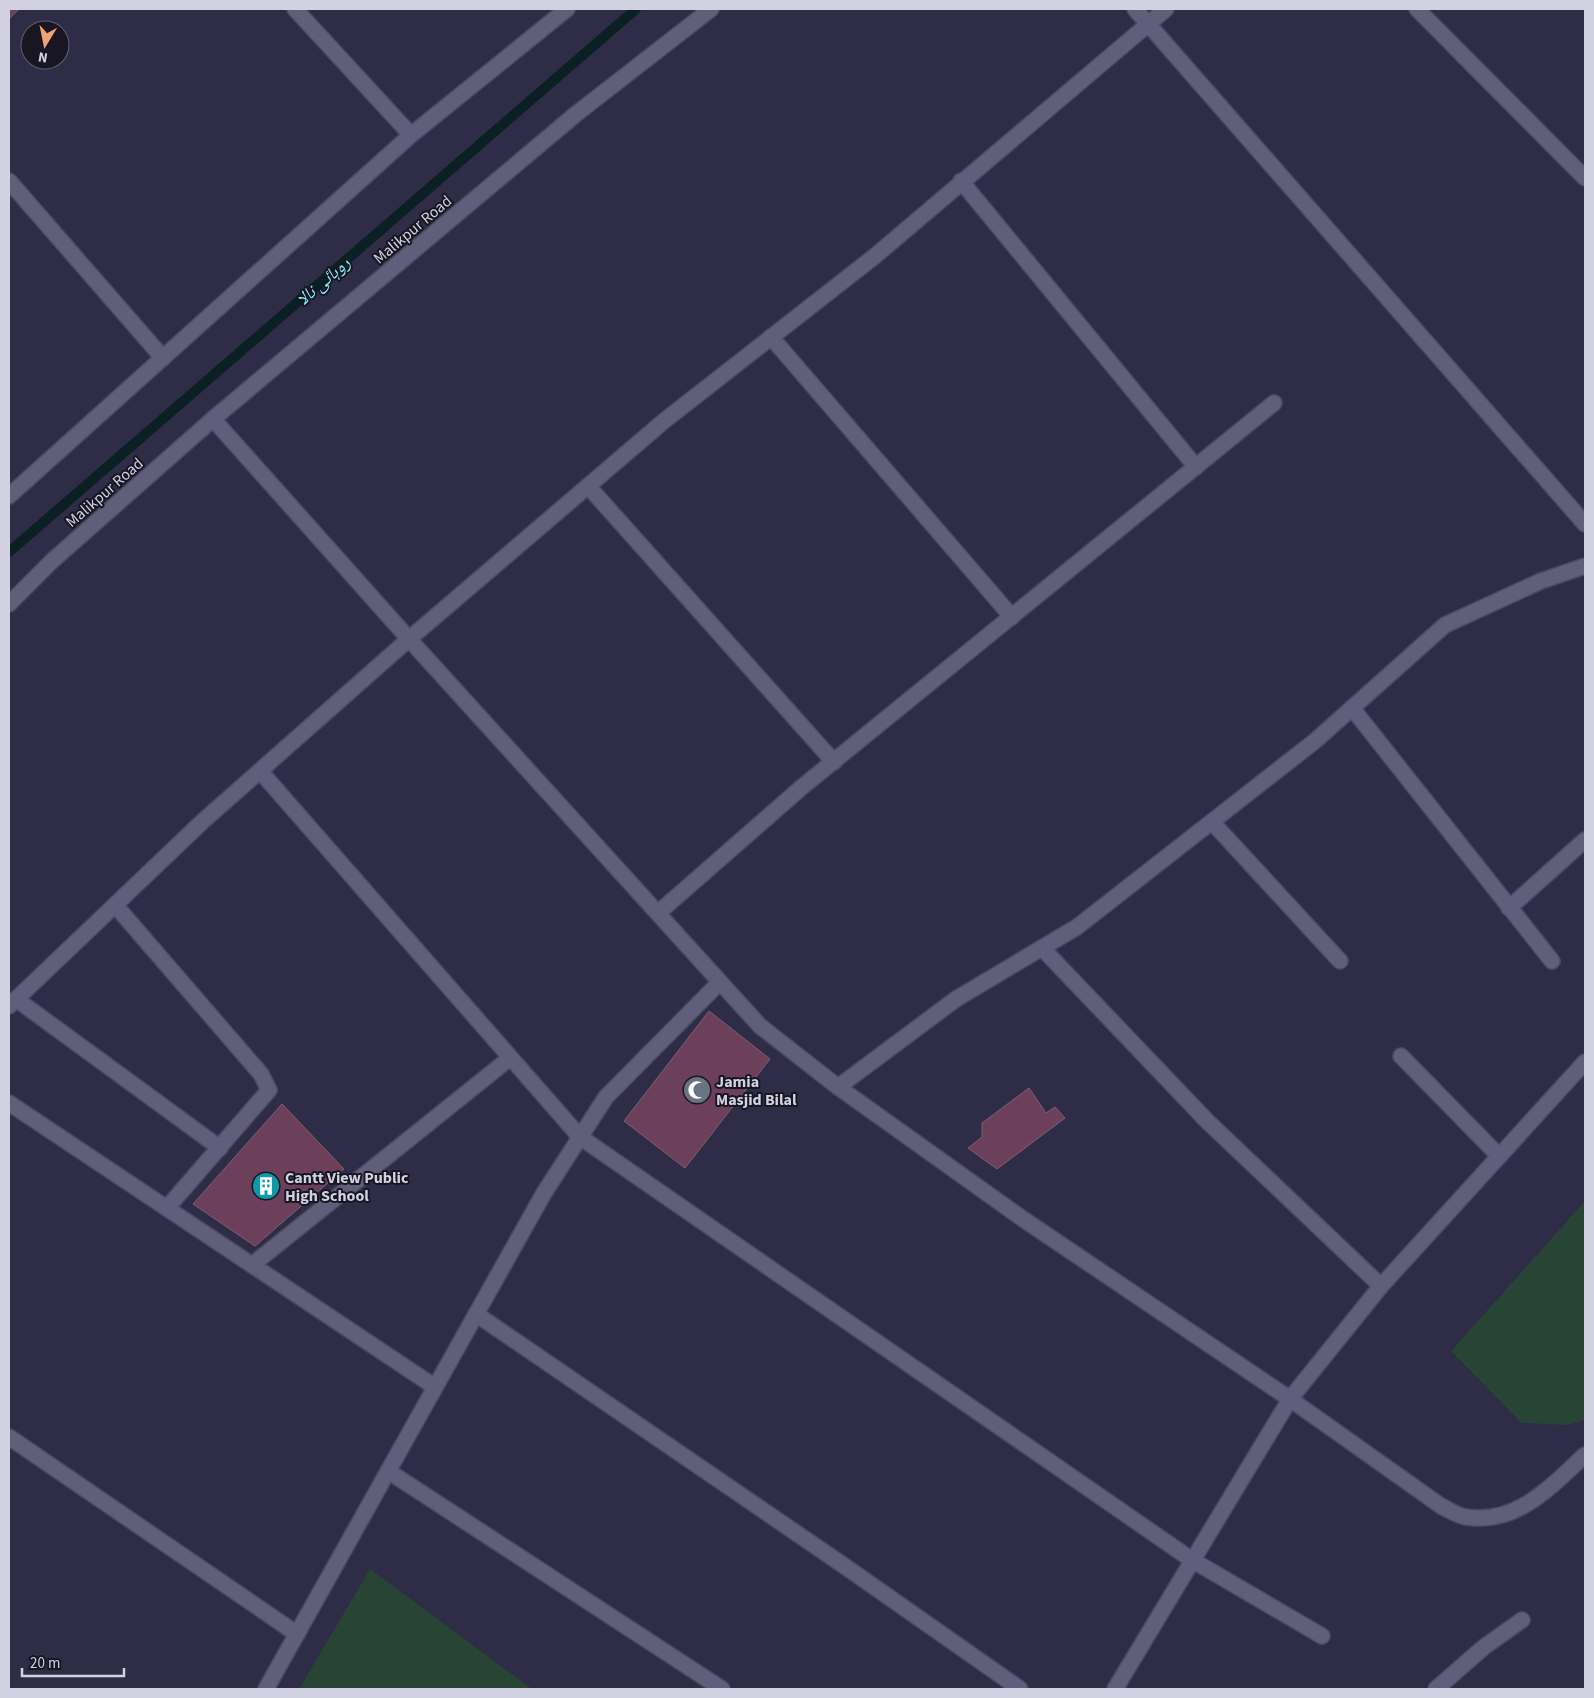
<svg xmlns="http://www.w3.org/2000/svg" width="1594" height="1698" viewBox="0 0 1594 1698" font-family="'Source Sans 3','Noto Naskh Arabic',sans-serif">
  <rect width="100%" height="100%" fill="#2e2c46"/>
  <!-- green -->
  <g fill="#274435">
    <polygon points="1585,1201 1585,1420 1568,1425 1522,1423 1451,1351"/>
    <polygon points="370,1569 532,1689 299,1689"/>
  </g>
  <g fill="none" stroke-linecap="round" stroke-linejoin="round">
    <!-- stream -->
    <polyline stroke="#0a2022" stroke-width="10" points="9,552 636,9"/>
  </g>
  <!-- building -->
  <g fill="#6c405a" stroke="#7e6071">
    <polygon points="9,9 19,9 9,19"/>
    <polygon points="709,1011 770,1059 685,1168 624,1121"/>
    <polygon points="1029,1088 1046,1113 1055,1107 1065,1118 997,1169 968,1148 982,1137 982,1123"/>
    <polygon points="282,1104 344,1169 255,1246 193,1204"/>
  </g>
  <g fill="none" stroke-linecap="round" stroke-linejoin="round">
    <defs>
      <g id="minor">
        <polyline points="295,9 411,135"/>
        <polyline points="1135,9 1585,524"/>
        <polyline points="1417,9 1585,178"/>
        <polyline points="9,181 163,358"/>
        <polyline points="961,181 1196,467"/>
        <polyline points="771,337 1012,617"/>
        <path d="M 213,419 L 409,639 L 760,1026 L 838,1087 L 1023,1219 L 1290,1399 L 1441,1506 C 1449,1510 1458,1516 1466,1517 C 1517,1525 1551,1486 1585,1455"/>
        <polyline points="588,486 834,762"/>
        <polyline points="9,496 411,135 567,9"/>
        <polyline points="9,604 52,561 213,419 576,114 711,9"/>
        <polyline points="1352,708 1552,961"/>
        <polyline points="260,771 580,1137 1192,1560 1322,1636"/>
        <polyline points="1212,822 1340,961"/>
        <polyline points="115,905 261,1074 269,1090 167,1208"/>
        <polyline points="1509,908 1585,840"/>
        <polyline points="658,913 802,787 1274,403"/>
        <polyline points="1042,948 1207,1121 1381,1286"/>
        <polyline points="16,999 220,1148"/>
        <polyline points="9,1006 203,821 409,639 664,421 875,256 1166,9"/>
        <polyline points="1401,1056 1499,1156"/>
        <polyline points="838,1087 956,999 1077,927 1315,741 1445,625 1541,581 1585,566"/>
        <polyline points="9,1103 435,1387"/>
        <polyline points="252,1265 510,1058"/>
        <polyline points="476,1314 843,1565 1020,1689"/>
        <polyline points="9,1437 297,1634"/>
        <polyline points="388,1471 722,1689"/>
        <polyline points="266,1689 544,1193 606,1097 720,982"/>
        <polyline points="1115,1689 1290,1399 1381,1286 1585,1062"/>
        <polyline points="1436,1689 1484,1647 1522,1620"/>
      </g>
    </defs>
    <!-- minor casing -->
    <use href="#minor" stroke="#4b495f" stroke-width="18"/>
    <!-- minor -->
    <use href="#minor" stroke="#605e7b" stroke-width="15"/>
  </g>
  <!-- icons -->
  <defs>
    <symbol id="mosque-disc" viewBox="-11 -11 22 22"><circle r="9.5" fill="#6b7280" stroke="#171622"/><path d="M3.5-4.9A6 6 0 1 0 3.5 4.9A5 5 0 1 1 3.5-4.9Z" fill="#fff"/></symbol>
    <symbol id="building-disc" viewBox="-11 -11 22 22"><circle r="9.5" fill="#0f9aa8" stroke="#171622"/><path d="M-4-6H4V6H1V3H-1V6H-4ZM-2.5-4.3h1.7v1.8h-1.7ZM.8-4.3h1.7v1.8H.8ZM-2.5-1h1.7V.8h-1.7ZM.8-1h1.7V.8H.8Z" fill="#fff"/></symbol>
  </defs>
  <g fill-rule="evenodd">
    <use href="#mosque-disc" x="681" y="1074" width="32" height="32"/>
    <use href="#building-disc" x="250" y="1170" width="32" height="32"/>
  </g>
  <g text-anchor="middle" stroke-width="4" stroke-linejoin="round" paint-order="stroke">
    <!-- street labels -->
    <g font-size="16" fill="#d1d1e2" stroke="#171622">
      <text transform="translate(412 229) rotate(-40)" y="6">Malikpur Road</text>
      <text transform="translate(104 492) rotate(-41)" y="6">Malikpur Road</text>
    </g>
    <!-- poi labels -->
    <g font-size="16" font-weight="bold" fill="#d1d1e2" stroke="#171622" text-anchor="start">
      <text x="716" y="1087">Jamia<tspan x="716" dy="18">Masjid Bilal</tspan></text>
      <text x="285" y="1183">Cantt View Public<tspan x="285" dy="18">High School</tspan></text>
    </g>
    <!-- water labels -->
    <g font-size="18" font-style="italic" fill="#83f0fa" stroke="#171622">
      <text transform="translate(323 281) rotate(-41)" y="6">روہائی نالا</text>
    </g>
  </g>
  <!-- border -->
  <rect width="1594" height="1698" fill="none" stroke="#d1d1e2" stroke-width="20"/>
  <!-- north arrow -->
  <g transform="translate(45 45) rotate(190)"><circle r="24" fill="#171622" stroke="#61616f"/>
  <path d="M0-4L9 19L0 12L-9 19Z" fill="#f0a378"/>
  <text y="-8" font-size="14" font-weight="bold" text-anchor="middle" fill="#d1d1e2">N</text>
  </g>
  <!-- scale -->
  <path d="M22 1668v8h102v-8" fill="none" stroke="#d1d1e2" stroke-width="2.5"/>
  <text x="30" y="1668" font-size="15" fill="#d1d1e2" stroke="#171622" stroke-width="4" paint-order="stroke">20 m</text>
</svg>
